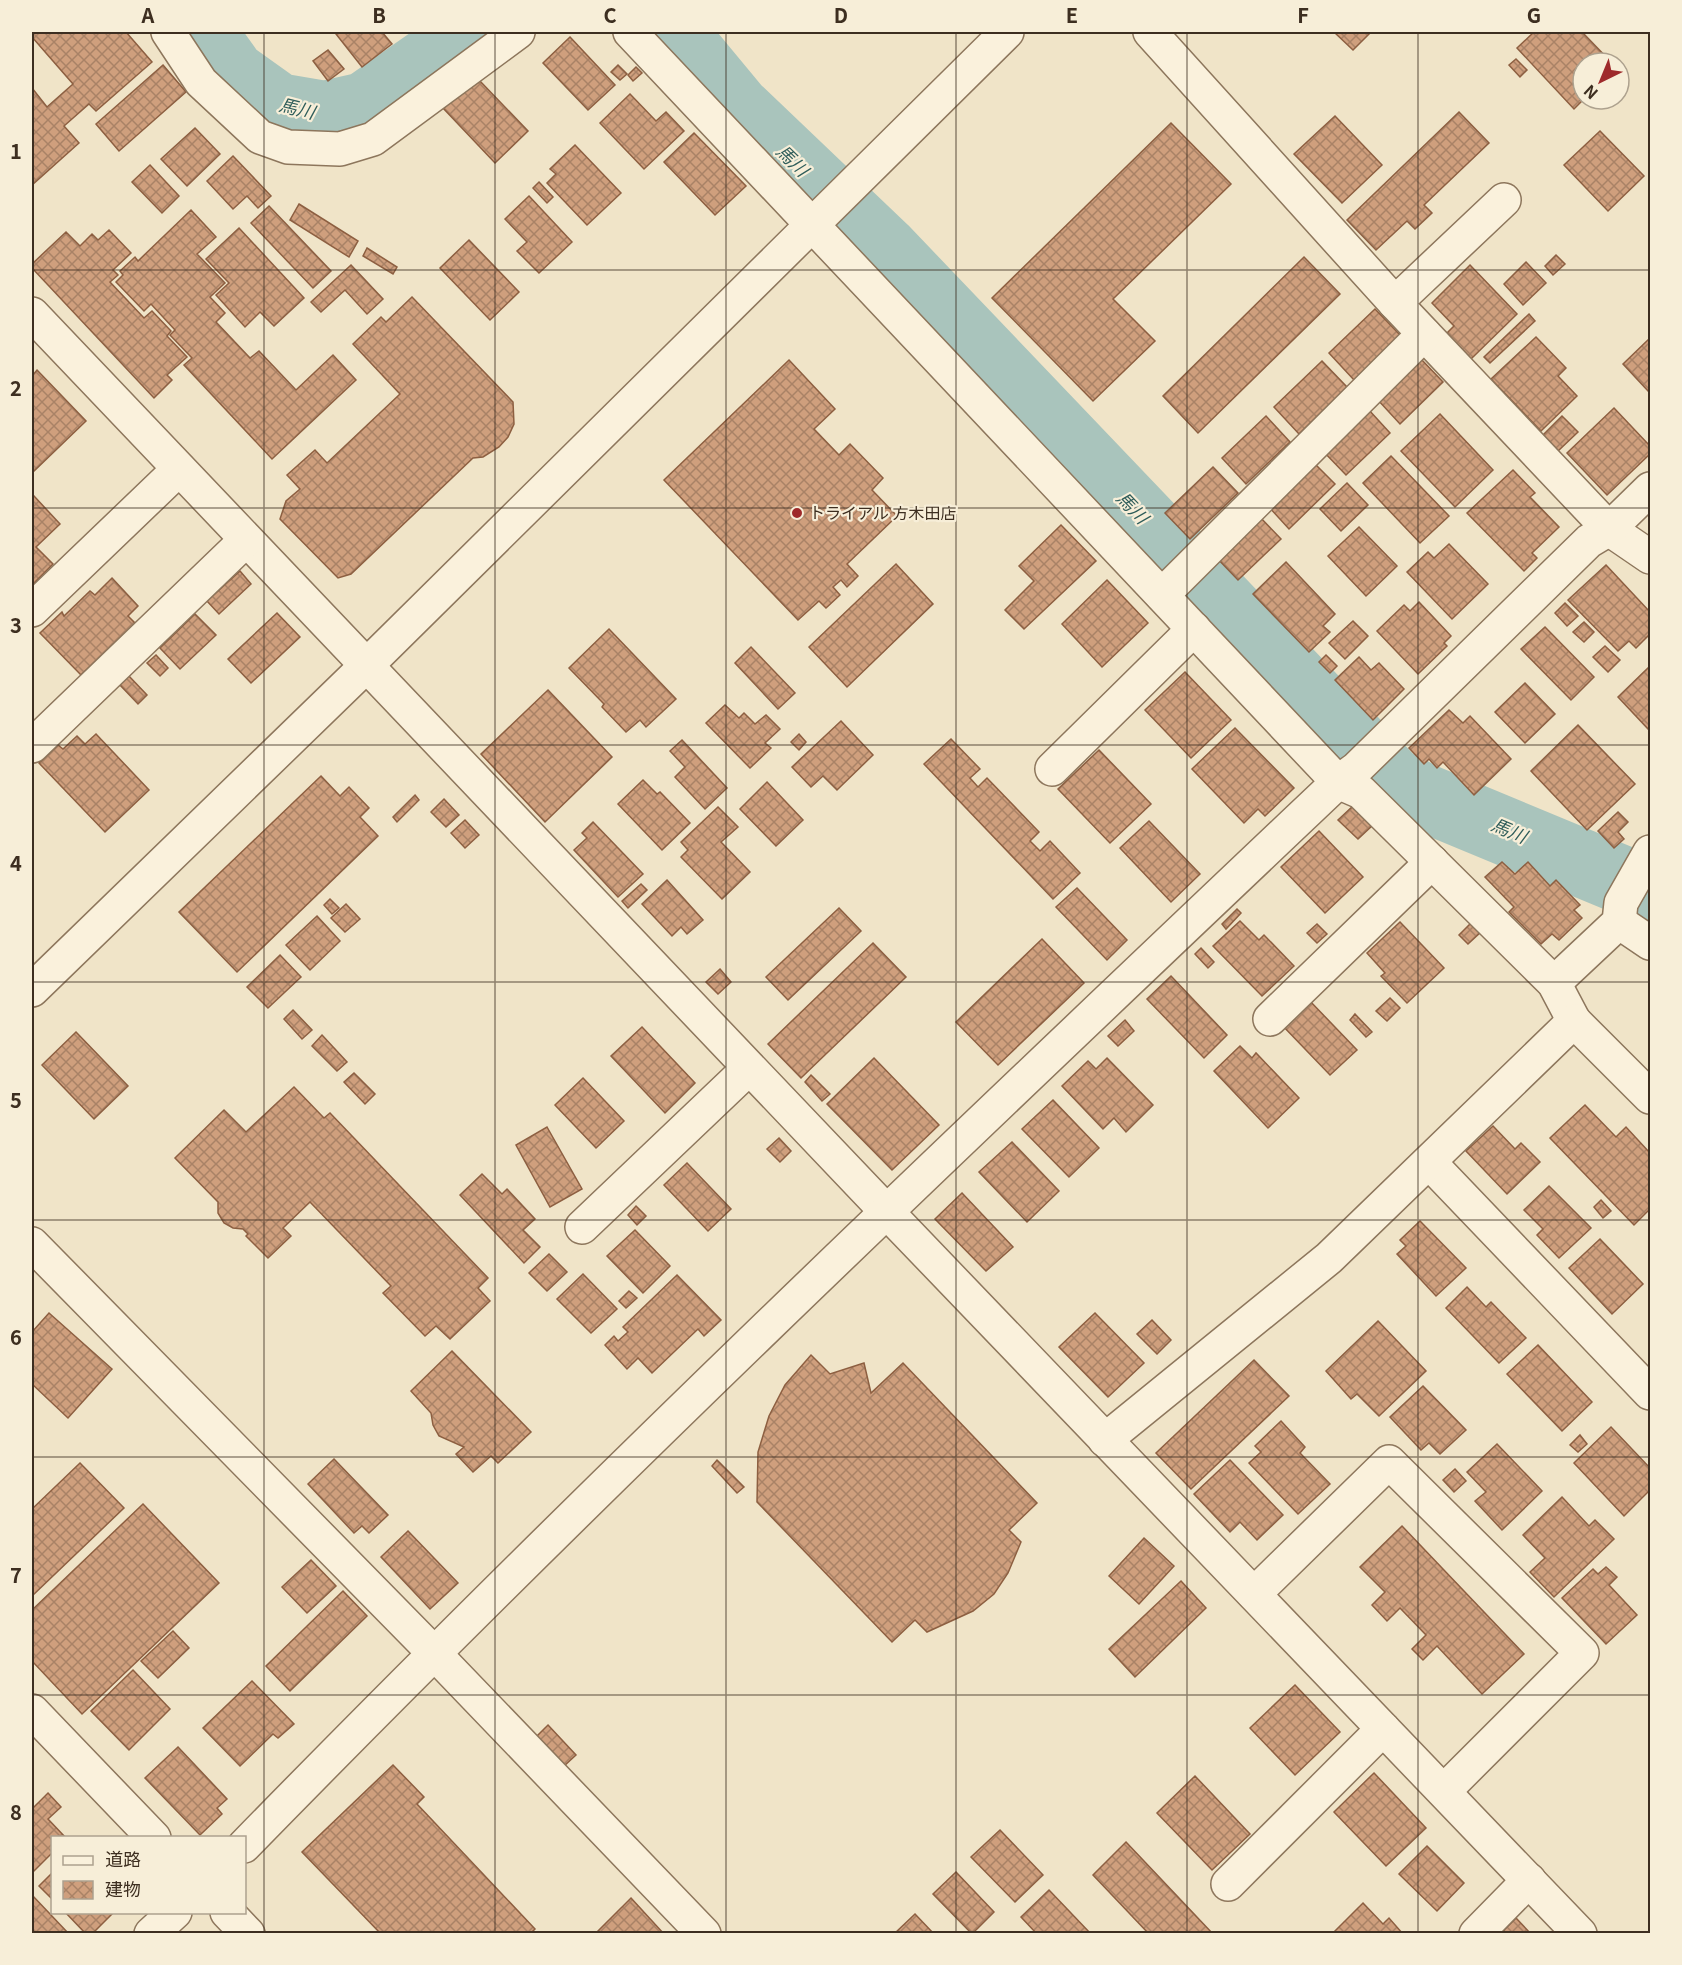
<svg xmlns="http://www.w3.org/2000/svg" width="1682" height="1965" viewBox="0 0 1682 1965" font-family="Georgia,'Noto Sans JP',serif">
  <defs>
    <pattern id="building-cross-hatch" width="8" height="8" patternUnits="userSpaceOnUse" patternTransform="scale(1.5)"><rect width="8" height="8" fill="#cf9f7d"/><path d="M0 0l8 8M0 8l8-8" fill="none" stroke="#a98266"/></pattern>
  </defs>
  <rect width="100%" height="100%" fill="#f0e4c8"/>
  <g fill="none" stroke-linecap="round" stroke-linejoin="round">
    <!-- river -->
    <g stroke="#a9c4bc" stroke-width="68">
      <polyline points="202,32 232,74 278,107 325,115 365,106 471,32"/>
      <polyline points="673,32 736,108 884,249 1392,781 1425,798 1625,881 1650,900"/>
    </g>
  </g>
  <!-- building -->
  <g fill="url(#building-cross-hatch)" stroke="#8d5f41" stroke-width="1.5">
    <polygon points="32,32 126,32 152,62 96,111 89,104 64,126 79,143 32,185 32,88 47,107 73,84 32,37"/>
    <polygon points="340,32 382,32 392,44 362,67 336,34"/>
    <polygon points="1334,32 1371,32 1353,50"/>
    <polygon points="1534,32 1582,32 1612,63 1583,63 1584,99 1574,109 1517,48"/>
    <polygon points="570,37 615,85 588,110 543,63"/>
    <polygon points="328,50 344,69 328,81 313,61"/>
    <polygon points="1516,59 1527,70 1520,77 1509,65"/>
    <polygon points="163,65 186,92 119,151 96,124"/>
    <polygon points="618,65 627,74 620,80 611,72"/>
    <polygon points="636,67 642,73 633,81 628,75"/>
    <polygon points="479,80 528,131 495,163 443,108"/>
    <polygon points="630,94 656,121 666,112 684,131 644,169 600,123"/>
    <polygon points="1459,112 1489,143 1424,205 1432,213 1415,229 1407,221 1376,250 1347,220"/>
    <polygon points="1335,116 1382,165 1342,203 1294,154"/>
    <polygon points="1171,123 1231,184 1113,299 1155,341 1093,401 992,298"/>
    <polygon points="195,128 220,154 187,186 161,159"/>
    <polygon points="1600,131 1644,176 1608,211 1564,165"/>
    <polygon points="694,133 746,186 715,215 664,162"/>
    <polygon points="575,145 621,193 587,225 547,183 556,174 550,169"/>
    <polygon points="233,156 271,196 258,208 247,196 233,209 207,181"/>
    <polygon points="150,165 179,196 162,213 132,182"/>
    <polygon points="539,182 553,197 547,203 533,188"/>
    <polygon points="529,196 572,242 539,273 517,251 527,242 505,219"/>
    <polygon points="299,204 358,241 349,257 290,220"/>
    <polygon points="269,206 331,271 313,288 251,223"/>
    <polygon points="191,210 216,237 197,254 225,283 210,297 225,313 216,322 250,358 259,351 296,390 333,355 356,380 272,459 184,365 192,358 170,335 175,330 151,304 144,311 116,282 123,275 120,271 135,257 138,261"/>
    <polygon points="239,228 304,298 274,326 260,312 245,327 216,295 229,283 206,259"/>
    <polygon points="109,230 131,253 113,270 118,275 110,282 144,318 152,311 171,331 167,336 187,357 167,375 172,380 154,398 32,268 32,264 66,232 80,246 92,234 98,240"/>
    <polygon points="469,240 519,292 490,320 440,268"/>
    <polygon points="367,248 397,267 393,274 363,256"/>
    <polygon points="1556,255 1565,264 1553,275 1545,266"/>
    <polygon points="1304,257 1340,294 1198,433 1163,396"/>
    <polygon points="1526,262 1546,283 1523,305 1504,284"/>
    <polygon points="351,265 383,299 367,314 345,290 321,312 311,302"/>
    <polygon points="1470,265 1517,314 1471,359 1447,333 1454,326 1432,303"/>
    <polygon points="412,297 513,402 514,424 508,437 499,447 483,457 473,458 351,574 338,578 280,519 286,501 300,489 287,475 315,450 327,463 400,394 353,344 381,317 386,322"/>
    <polygon points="1375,309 1400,335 1354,380 1329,353"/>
    <polygon points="1529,314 1535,321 1490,363 1484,357"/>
    <polygon points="1536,337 1566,368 1558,376 1577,396 1541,431 1491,379"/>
    <polygon points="1650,338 1650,393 1623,364"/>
    <polygon points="1421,359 1443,382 1400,424 1378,400"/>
    <polygon points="789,360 835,409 814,429 839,455 850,444 883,478 872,490 897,516 847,564 858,576 847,587 841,580 833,587 840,595 826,608 819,601 798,620 664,480"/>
    <polygon points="1322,361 1347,387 1299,434 1274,407"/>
    <polygon points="37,370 86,421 32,473 32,376"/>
    <polygon points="1614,408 1650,446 1650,454 1607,495 1567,453"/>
    <polygon points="1368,409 1390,433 1346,475 1323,451"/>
    <polygon points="1440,414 1493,470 1455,507 1401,451"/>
    <polygon points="1266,416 1290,442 1246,484 1222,458"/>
    <polygon points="1562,416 1578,432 1557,452 1542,436"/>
    <polygon points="1391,456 1449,516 1420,543 1363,483"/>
    <polygon points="1314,463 1335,484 1289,529 1268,506"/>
    <polygon points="1213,467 1238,493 1190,539 1165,513"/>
    <polygon points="1513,470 1535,493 1530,497 1559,527 1532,553 1537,558 1524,571 1467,513"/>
    <polygon points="1347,483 1368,505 1341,531 1320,509"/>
    <polygon points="34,496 60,524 36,547 53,564 32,585 32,499"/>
    <polygon points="1257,514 1281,539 1238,580 1214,555"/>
    <polygon points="1061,525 1096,561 1024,629 1005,610 1034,581 1019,566"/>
    <polygon points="1359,527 1397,566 1366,596 1328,556"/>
    <polygon points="1449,544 1488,584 1452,619 1407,572 1428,552 1434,558"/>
    <polygon points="1286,562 1335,614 1323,626 1330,632 1309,652 1253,594"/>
    <polygon points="896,564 933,604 847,687 809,647"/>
    <polygon points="1606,565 1650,612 1650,634 1636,648 1629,641 1618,651 1568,600"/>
    <polygon points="240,571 251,584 219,614 207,601"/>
    <polygon points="112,578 138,606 128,616 136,624 81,675 40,633 62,612 64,616 90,591 95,595"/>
    <polygon points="1107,580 1148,623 1102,667 1062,624"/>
    <polygon points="1419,602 1451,636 1444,643 1447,646 1418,674 1377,631 1404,605 1410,611"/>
    <polygon points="1565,603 1578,616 1567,626 1555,613"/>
    <polygon points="277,613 300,637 251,683 228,659"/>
    <polygon points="195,614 216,635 180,669 160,648"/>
    <polygon points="1353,621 1368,636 1345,659 1329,643"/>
    <polygon points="1584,622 1594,632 1584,642 1573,632"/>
    <polygon points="1545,627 1594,677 1571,700 1521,649"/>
    <polygon points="609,629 676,699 646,727 640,720 626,732 602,707 604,704 569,668"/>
    <polygon points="1605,646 1620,660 1608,672 1593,657"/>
    <polygon points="751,647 795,693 778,709 735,663"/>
    <polygon points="156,655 168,668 160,676 147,663"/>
    <polygon points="1326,655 1337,666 1330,673 1319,662"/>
    <polygon points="1359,657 1371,670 1379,663 1404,689 1373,720 1335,680"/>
    <polygon points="1650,666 1650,731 1618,697"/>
    <polygon points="1185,672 1231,720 1191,758 1145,710"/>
    <polygon points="128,675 147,695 138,704 119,684"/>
    <polygon points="1525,683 1555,714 1525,743 1495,712"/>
    <polygon points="548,690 612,757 545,822 481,754"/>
    <polygon points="725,705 739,718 744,713 755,724 766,715 780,729 765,743 771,748 750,768 706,723"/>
    <polygon points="1449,710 1463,723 1470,716 1511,759 1474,795 1443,762 1437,768 1429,759 1424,764 1409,748"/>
    <polygon points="841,721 873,755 837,790 823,776 811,787 792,767"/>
    <polygon points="1578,725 1635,784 1587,830 1531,771"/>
    <polygon points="1235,728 1294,788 1265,816 1258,809 1244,823 1192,769"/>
    <polygon points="96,734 149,790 105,832 39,763 58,745 63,749 77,736 85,744"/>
    <polygon points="799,734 806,742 799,750 791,742"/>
    <polygon points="951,739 980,769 970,778 978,787 987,778 1039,832 1030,841 1040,851 1050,841 1080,873 1053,899 924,764"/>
    <polygon points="682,740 727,788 705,809 675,777 685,767 670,751"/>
    <polygon points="1099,750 1151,804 1110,843 1058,789"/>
    <polygon points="321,776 340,796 349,787 369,808 360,817 378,836 237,972 179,912"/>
    <polygon points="643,780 657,794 660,792 690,823 662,850 618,804"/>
    <polygon points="767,782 803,820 776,846 740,809"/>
    <polygon points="415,795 419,800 397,822 393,817"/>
    <polygon points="444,799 459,815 446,827 431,812"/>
    <polygon points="1354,805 1373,825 1358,839 1338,820"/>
    <polygon points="718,807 738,827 721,842 750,872 722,899 681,857 688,850 681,842"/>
    <polygon points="1618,812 1628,822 1618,832 1624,839 1614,848 1598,831"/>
    <polygon points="465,820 479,835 465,848 451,833"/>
    <polygon points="1149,821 1200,874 1171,902 1120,848"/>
    <polygon points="593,822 643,874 618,897 574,850 587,838 582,833"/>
    <polygon points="1319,831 1363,877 1325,913 1281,867"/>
    <polygon points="1502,862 1515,874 1528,862 1550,886 1556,880 1580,905 1574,910 1582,918 1559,940 1552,934 1541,944 1509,912 1514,907 1485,877"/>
    <polygon points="667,880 703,920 687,934 681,927 672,936 642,904"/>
    <polygon points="641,884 647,890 628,908 622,901"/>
    <polygon points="1077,888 1127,940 1107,960 1056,907"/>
    <polygon points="330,899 339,908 332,914 324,905"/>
    <polygon points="346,904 360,919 345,932 331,918"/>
    <polygon points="839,908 861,931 788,1000 766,977"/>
    <polygon points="1237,909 1241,913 1226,929 1222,924"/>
    <polygon points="317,916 340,941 310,970 286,945"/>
    <polygon points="1240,921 1259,940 1264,935 1294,966 1262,996 1213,946"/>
    <polygon points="1400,922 1444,968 1407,1003 1381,976 1385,973 1367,953"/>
    <polygon points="1472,922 1482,931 1468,944 1459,935"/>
    <polygon points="1317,924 1327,934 1317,943 1307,933"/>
    <polygon points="1042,939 1084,983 998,1065 956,1022"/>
    <polygon points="873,943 906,977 801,1078 768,1044"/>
    <polygon points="1201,948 1214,962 1208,968 1195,954"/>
    <polygon points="280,955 301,977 268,1008 247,987"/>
    <polygon points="720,969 731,982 718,994 706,982"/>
    <polygon points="1171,976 1227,1035 1204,1058 1147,999"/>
    <polygon points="1390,998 1400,1008 1387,1021 1376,1011"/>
    <polygon points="1308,999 1357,1050 1330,1075 1281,1024"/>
    <polygon points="293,1010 312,1030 302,1039 284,1019"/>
    <polygon points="1355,1014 1372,1032 1366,1037 1350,1020"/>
    <polygon points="1125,1020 1134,1031 1118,1046 1108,1036"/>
    <polygon points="642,1027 695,1083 665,1113 611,1056"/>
    <polygon points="76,1032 128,1086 94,1119 42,1065"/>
    <polygon points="322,1035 347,1062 337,1071 312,1046"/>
    <polygon points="1240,1046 1252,1058 1256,1053 1299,1098 1268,1128 1214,1071"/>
    <polygon points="874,1058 939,1125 892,1170 827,1104"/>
    <polygon points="1107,1058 1153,1105 1126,1132 1114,1118 1103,1129 1062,1086 1088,1061 1096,1069"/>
    <polygon points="354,1073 375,1094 365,1104 344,1082"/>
    <polygon points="811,1075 830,1094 822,1101 805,1082"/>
    <polygon points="583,1078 624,1121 596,1148 555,1105"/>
    <polygon points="294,1087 324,1118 330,1113 488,1278 478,1288 490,1301 450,1339 436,1326 425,1336 383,1293 391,1286 310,1202 283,1228 291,1236 268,1258 246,1236 248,1234 243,1229 233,1228 224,1223 218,1213 218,1202 175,1158 224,1110 246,1132"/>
    <polygon points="1053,1100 1099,1148 1069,1177 1022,1129"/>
    <polygon points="1585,1105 1616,1137 1626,1127 1650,1153 1650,1209 1634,1225 1550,1138"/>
    <polygon points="1493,1126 1515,1149 1521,1143 1540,1162 1507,1194 1466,1151"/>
    <polygon points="547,1127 582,1189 550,1207 516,1145"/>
    <polygon points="779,1138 791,1151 780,1162 767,1149"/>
    <polygon points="1012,1142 1059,1191 1027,1222 979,1172"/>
    <polygon points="687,1163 731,1209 708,1231 664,1185"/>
    <polygon points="482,1174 502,1194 507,1189 535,1219 523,1230 540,1247 524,1263 460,1195"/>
    <polygon points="1549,1186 1591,1228 1559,1258 1537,1235 1543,1229 1524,1210"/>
    <polygon points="962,1193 1013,1247 986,1271 935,1219"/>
    <polygon points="1601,1200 1611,1211 1603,1218 1594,1207"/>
    <polygon points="636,1206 646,1216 637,1225 628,1215"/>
    <polygon points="1420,1221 1466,1268 1436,1296 1397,1254 1406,1246 1400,1240"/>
    <polygon points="635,1230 670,1266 643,1293 607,1256"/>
    <polygon points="1600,1239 1643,1284 1612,1314 1569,1268"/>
    <polygon points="549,1254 567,1272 547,1291 529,1273"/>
    <polygon points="583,1274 617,1309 591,1333 557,1299"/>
    <polygon points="677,1275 721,1320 704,1336 698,1329 652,1373 638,1358 627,1369 605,1345 614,1336 618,1341 628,1332 623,1327"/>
    <polygon points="1467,1287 1486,1307 1491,1302 1526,1338 1499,1363 1446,1308"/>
    <polygon points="629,1291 637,1298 626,1308 619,1301"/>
    <polygon points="49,1313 112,1369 68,1418 32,1384 32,1332"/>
    <polygon points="1095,1313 1144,1363 1108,1397 1059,1347"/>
    <polygon points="1152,1320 1171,1340 1157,1354 1137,1334"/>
    <polygon points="1378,1321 1426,1371 1379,1416 1357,1394 1351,1399 1326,1371"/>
    <polygon points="1538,1345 1592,1402 1562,1431 1507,1374"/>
    <polygon points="452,1351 531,1432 498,1463 491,1456 473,1472 456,1454 464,1447 439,1436 433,1425 431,1413 411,1391"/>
    <polygon points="811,1355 830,1374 864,1363 871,1393 903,1363 1037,1503 1009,1530 1021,1542 1008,1573 994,1594 973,1611 927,1632 915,1620 892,1642 757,1502 758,1452 769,1416 785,1385"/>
    <polygon points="1254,1360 1289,1396 1191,1489 1156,1453"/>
    <polygon points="1423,1386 1466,1430 1440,1454 1429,1443 1421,1450 1390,1417"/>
    <polygon points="1281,1421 1305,1447 1300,1453 1330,1484 1298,1514 1249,1463 1261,1452 1255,1446"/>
    <polygon points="1611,1427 1650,1468 1650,1490 1624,1516 1574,1463"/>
    <polygon points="1580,1435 1587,1444 1578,1452 1570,1445"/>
    <polygon points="1497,1444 1542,1491 1502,1530 1475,1501 1486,1492 1467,1472"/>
    <polygon points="334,1459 388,1515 369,1533 362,1526 354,1533 308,1484"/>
    <polygon points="717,1460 744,1487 737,1493 712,1466"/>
    <polygon points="1230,1460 1283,1515 1257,1540 1240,1522 1230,1532 1194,1494"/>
    <polygon points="80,1463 124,1508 32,1596 32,1509"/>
    <polygon points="1455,1469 1466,1481 1454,1492 1443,1480"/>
    <polygon points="1562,1497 1589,1526 1595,1520 1614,1539 1554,1597 1530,1572 1545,1558 1523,1535"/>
    <polygon points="143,1504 219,1583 82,1714 32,1661 32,1610"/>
    <polygon points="1402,1526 1524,1654 1482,1694 1437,1646 1423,1660 1412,1649 1426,1635 1400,1608 1387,1621 1372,1605 1385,1592 1360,1567"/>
    <polygon points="408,1531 458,1583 430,1609 381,1557"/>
    <polygon points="1144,1538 1174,1566 1139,1604 1109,1576"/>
    <polygon points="311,1560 336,1586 307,1613 282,1587"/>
    <polygon points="1606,1567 1617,1577 1609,1585 1637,1615 1606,1644 1562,1598 1593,1569 1598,1574"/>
    <polygon points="1181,1581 1206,1608 1135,1677 1109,1649"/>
    <polygon points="343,1591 367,1616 290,1691 266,1666"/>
    <polygon points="173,1631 189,1648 158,1678 141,1661"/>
    <polygon points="133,1670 170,1709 129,1750 91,1711"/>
    <polygon points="252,1681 294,1724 278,1738 273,1734 240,1766 203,1728"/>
    <polygon points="1295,1685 1340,1732 1295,1775 1250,1728"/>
    <polygon points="548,1725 576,1755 563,1767 535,1738"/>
    <polygon points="178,1747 227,1799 217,1808 222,1814 200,1835 145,1778"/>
    <polygon points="393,1765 424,1797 417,1804 535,1929 530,1934 381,1934 302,1852"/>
    <polygon points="1374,1773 1426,1828 1386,1866 1334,1812"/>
    <polygon points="1195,1776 1250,1834 1212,1870 1157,1813"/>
    <polygon points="48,1793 61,1807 48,1819 66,1838 52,1838 52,1853 32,1873 32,1809"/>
    <polygon points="1000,1830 1043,1875 1015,1902 971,1857"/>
    <polygon points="1126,1842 1213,1934 1149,1934 1093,1875"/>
    <polygon points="1427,1846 1464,1883 1437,1911 1399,1874"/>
    <polygon points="956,1872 994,1912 972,1934 933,1894"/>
    <polygon points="52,1873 52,1899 39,1886"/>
    <polygon points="1049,1890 1091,1934 1037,1934 1021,1917"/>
    <polygon points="32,1895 69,1934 32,1934"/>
    <polygon points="631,1898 664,1934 595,1934"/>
    <polygon points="1363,1903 1383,1924 1389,1918 1403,1934 1332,1934"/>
    <polygon points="65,1912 114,1912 92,1934 86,1934"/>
    <polygon points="915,1914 934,1934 894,1934"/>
    <polygon points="1516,1918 1531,1934 1506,1934 1504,1930"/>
  </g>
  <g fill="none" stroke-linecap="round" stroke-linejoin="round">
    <defs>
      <g id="minor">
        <polyline points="168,32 201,82 260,137 288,147 340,149 373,139 518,32"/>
        <polyline points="630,32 1338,782 1361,792 1554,983 1574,1021"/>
        <polyline points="1150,32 1395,303"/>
        <polyline points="1504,200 1395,303 1609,529 1650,557"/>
        <polyline points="32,314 886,1211 1580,1934"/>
        <polyline points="1162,595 1424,334"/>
        <polyline points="32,610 179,469"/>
        <polyline points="32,746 246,540"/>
        <polyline points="1052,769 1194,629"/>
        <polyline points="1619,922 1650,943"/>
        <polyline points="1554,983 1619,922 1621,903 1650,852"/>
        <polyline points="32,990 367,665 1007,32"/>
        <polyline points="1270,1019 1432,862"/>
        <polyline points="1430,1163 1650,1393"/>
        <polyline points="582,1227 749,1068"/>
        <polyline points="32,1244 433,1652 704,1934"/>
        <polyline points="1105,1440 1329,1258 1574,1021 1650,1097"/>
        <polyline points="1254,1594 1389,1462 1582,1653 1444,1791"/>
        <polyline points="32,1711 154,1838"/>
        <path d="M 244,1846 C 600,1481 969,1132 1338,782 L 1356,769 L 1589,541 L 1609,529 L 1650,489"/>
        <polyline points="1228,1884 1383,1729"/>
        <polyline points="227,1912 248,1934"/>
        <polyline points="151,1934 175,1912"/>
        <polyline points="1476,1934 1529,1880"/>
      </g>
    </defs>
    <!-- minor casing -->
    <use href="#minor" stroke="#8d765c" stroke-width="36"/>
    <!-- minor -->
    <use href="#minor" stroke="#faf1dc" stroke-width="33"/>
  </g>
  <!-- grid -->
  <path fill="none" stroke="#3d2e20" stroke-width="1.5" stroke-opacity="0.55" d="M 264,32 L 264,1934M 495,32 L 495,1934M 726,32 L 726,1934M 956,32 L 956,1934M 1187,32 L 1187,1934M 1418,32 L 1418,1934M 32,270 L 1650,270M 32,508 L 1650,508M 32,745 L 1650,745M 32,982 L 1650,982M 32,1220 L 1650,1220M 32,1457 L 1650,1457M 32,1695 L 1650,1695"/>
  <!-- markers -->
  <circle fill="#9e2a2b" stroke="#f7eed8" stroke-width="2" cx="797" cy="513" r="6"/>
  <g text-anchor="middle" stroke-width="4.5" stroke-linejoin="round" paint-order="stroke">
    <!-- poi labels -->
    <g font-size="16" fill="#3d2e20" stroke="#f7eed8" text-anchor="start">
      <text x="809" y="519">トライアル 方木田店</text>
    </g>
    <!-- water labels -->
    <g font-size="18" font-style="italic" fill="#2f5d5a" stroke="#f7eed8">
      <text transform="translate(297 109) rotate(14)" y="6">馬川</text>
      <text transform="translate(792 161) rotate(44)" y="6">馬川</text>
      <text transform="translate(1132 508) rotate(46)" y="6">馬川</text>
      <text transform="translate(1509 831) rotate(23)" y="6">馬川</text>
    </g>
  </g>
  <!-- border -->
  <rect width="1682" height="1965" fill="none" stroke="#f7eed8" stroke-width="66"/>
  <!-- legend -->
  <rect x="51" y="1836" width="195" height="78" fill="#f7eed8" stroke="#ada18e" stroke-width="1.5"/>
  <rect x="63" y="1856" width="30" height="9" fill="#faf1dc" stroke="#ada18e" stroke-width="1.5"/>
  <text x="105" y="1866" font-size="18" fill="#3d2e20">道路</text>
  <rect x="63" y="1881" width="30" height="18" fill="url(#building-cross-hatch)" stroke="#ada18e" stroke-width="1.5"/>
  <text x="105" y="1896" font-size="18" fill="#3d2e20">建物</text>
  <!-- north arrow -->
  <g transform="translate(1601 81) rotate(223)"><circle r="28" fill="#f7eed8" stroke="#ada18e" stroke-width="1.5"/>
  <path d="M0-4.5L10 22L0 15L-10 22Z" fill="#9e2a2b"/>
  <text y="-9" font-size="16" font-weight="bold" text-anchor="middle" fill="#3d2e20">N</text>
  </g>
  <rect x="33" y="33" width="1616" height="1899" fill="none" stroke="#3d2e20" stroke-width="2"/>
  <g font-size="20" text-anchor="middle" font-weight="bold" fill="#3d2e20">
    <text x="148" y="23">A</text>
    <text x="379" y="23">B</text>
    <text x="610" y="23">C</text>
    <text x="841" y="23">D</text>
    <text x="1072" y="23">E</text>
    <text x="1303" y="23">F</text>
    <text x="1534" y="23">G</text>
    <text x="16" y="159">1</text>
    <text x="16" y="396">2</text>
    <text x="16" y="633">3</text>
    <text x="16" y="871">4</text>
    <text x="16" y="1108">5</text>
    <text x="16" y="1345">6</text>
    <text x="16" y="1583">7</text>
    <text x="16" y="1820">8</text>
  </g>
</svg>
